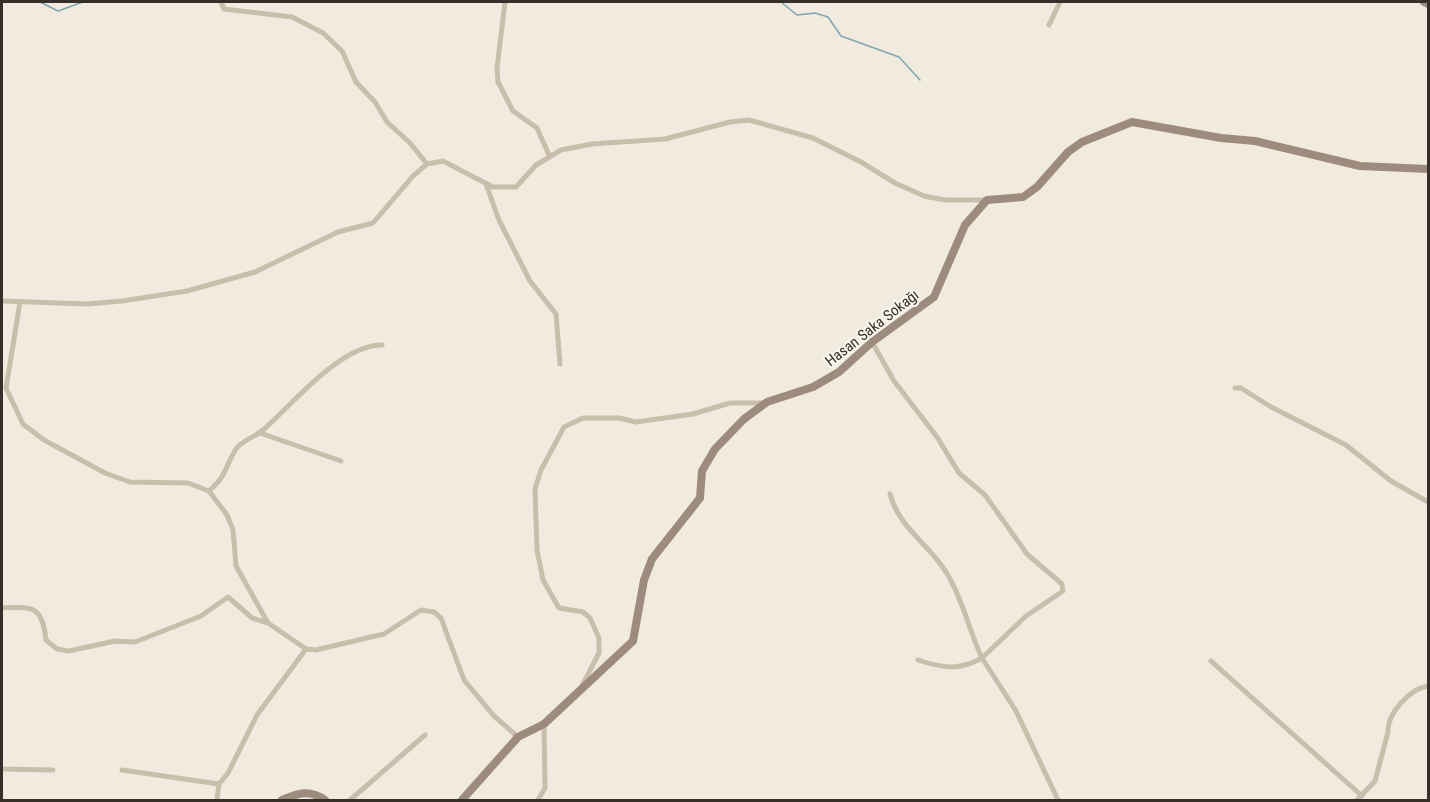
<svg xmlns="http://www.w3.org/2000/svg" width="1430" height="802" viewBox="0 0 1430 802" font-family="'Roboto Condensed',sans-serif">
  <rect width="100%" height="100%" fill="#f1ebdf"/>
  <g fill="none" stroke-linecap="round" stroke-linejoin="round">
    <!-- stream -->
    <g stroke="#80a5ad" stroke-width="1.5">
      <polyline points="40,2 58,11 83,2"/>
      <polyline points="781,2 797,15 815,13 828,17 841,36 899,57 920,80"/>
    </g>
    <!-- street -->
    <g stroke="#c9bdac" stroke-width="5">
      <polyline points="221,2 224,9 292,17 323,33 342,51 356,82 375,102 387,122 410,143 427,164"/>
      <polyline points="505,2 497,68 498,82 513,111 537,128 549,155"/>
      <polyline points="1049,25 1060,2"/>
      <polyline points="486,184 499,220 530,281 556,314 560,364"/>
      <polyline points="2,301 88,304 122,301 187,291 255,272 338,232 373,223 413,176 427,164 443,161 493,187 516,187 536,165 561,150 592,144 665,139 730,122 749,120 813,138 861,162 895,183 924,196 945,200 987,200"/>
      <polyline points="872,342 894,381 937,437 959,473 985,495 1027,554 1062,584 1063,591 1026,616 982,658 1016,711 1058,800"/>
      <polyline points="1235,388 1241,388 1271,407 1346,445 1391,481 1428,502"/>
      <polyline points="260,433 341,461"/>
      <path d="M 209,491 C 228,474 224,468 236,449 C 241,441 255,437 263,430 C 293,404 340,345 382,345"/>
      <path d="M 890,494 C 899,528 929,544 946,572 C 963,599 969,631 982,658 C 959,671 942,668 918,660"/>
      <path d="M 2,608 C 33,607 42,605 46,640 L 57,649 L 69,651 L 115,641 L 135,642 L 201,616 L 228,597 L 252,618 L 268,623 L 236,566 L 233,530 L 227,515 L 209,491 L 188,483 L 130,482 L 105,473 L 44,440 L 23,424 L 6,388 L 20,302"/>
      <polyline points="268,623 306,649 316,650 384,634 421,610 434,612 441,618 464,680 494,716 518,737"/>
      <polyline points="1211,661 1362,796"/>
      <polyline points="582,686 599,653 599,638 590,618 583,612 559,608 543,580 537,550 535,489 541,470 564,427 583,418 619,418 636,422 693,414 730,403 766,403"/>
      <polyline points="2,769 53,770"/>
      <polyline points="122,770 219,784"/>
      <polyline points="217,800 219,784 228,773 257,715 306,649"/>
      <polyline points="350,800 425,735"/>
      <polyline points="538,800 545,788 544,724"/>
      <path d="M 1357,800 L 1375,781 L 1388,732 C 1387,713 1410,689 1428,686"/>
    </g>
    <!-- secondary -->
    <g stroke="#9d8c7d" stroke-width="8">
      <polyline points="1424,2 1428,4"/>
      <path d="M 282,800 C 298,793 310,789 325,800"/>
      <polyline points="462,800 518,737 544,724 633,641 644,580 652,559 700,498 702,471 715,449 744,419 767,402 813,387 839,372 872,342 934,297 965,225 987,200 1023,197 1037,187 1068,152 1082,142 1132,122 1221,138 1255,141 1360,166 1428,169"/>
    </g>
  </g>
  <g text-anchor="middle" stroke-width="4.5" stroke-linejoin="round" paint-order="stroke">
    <!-- street labels -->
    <g font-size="15" fill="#37302a" stroke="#f9f4ec">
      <text transform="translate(872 328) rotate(-38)" y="5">Hasan Saka Sokağı</text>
    </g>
  </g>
  <!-- border -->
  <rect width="1430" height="802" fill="none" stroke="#37302a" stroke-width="6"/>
</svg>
